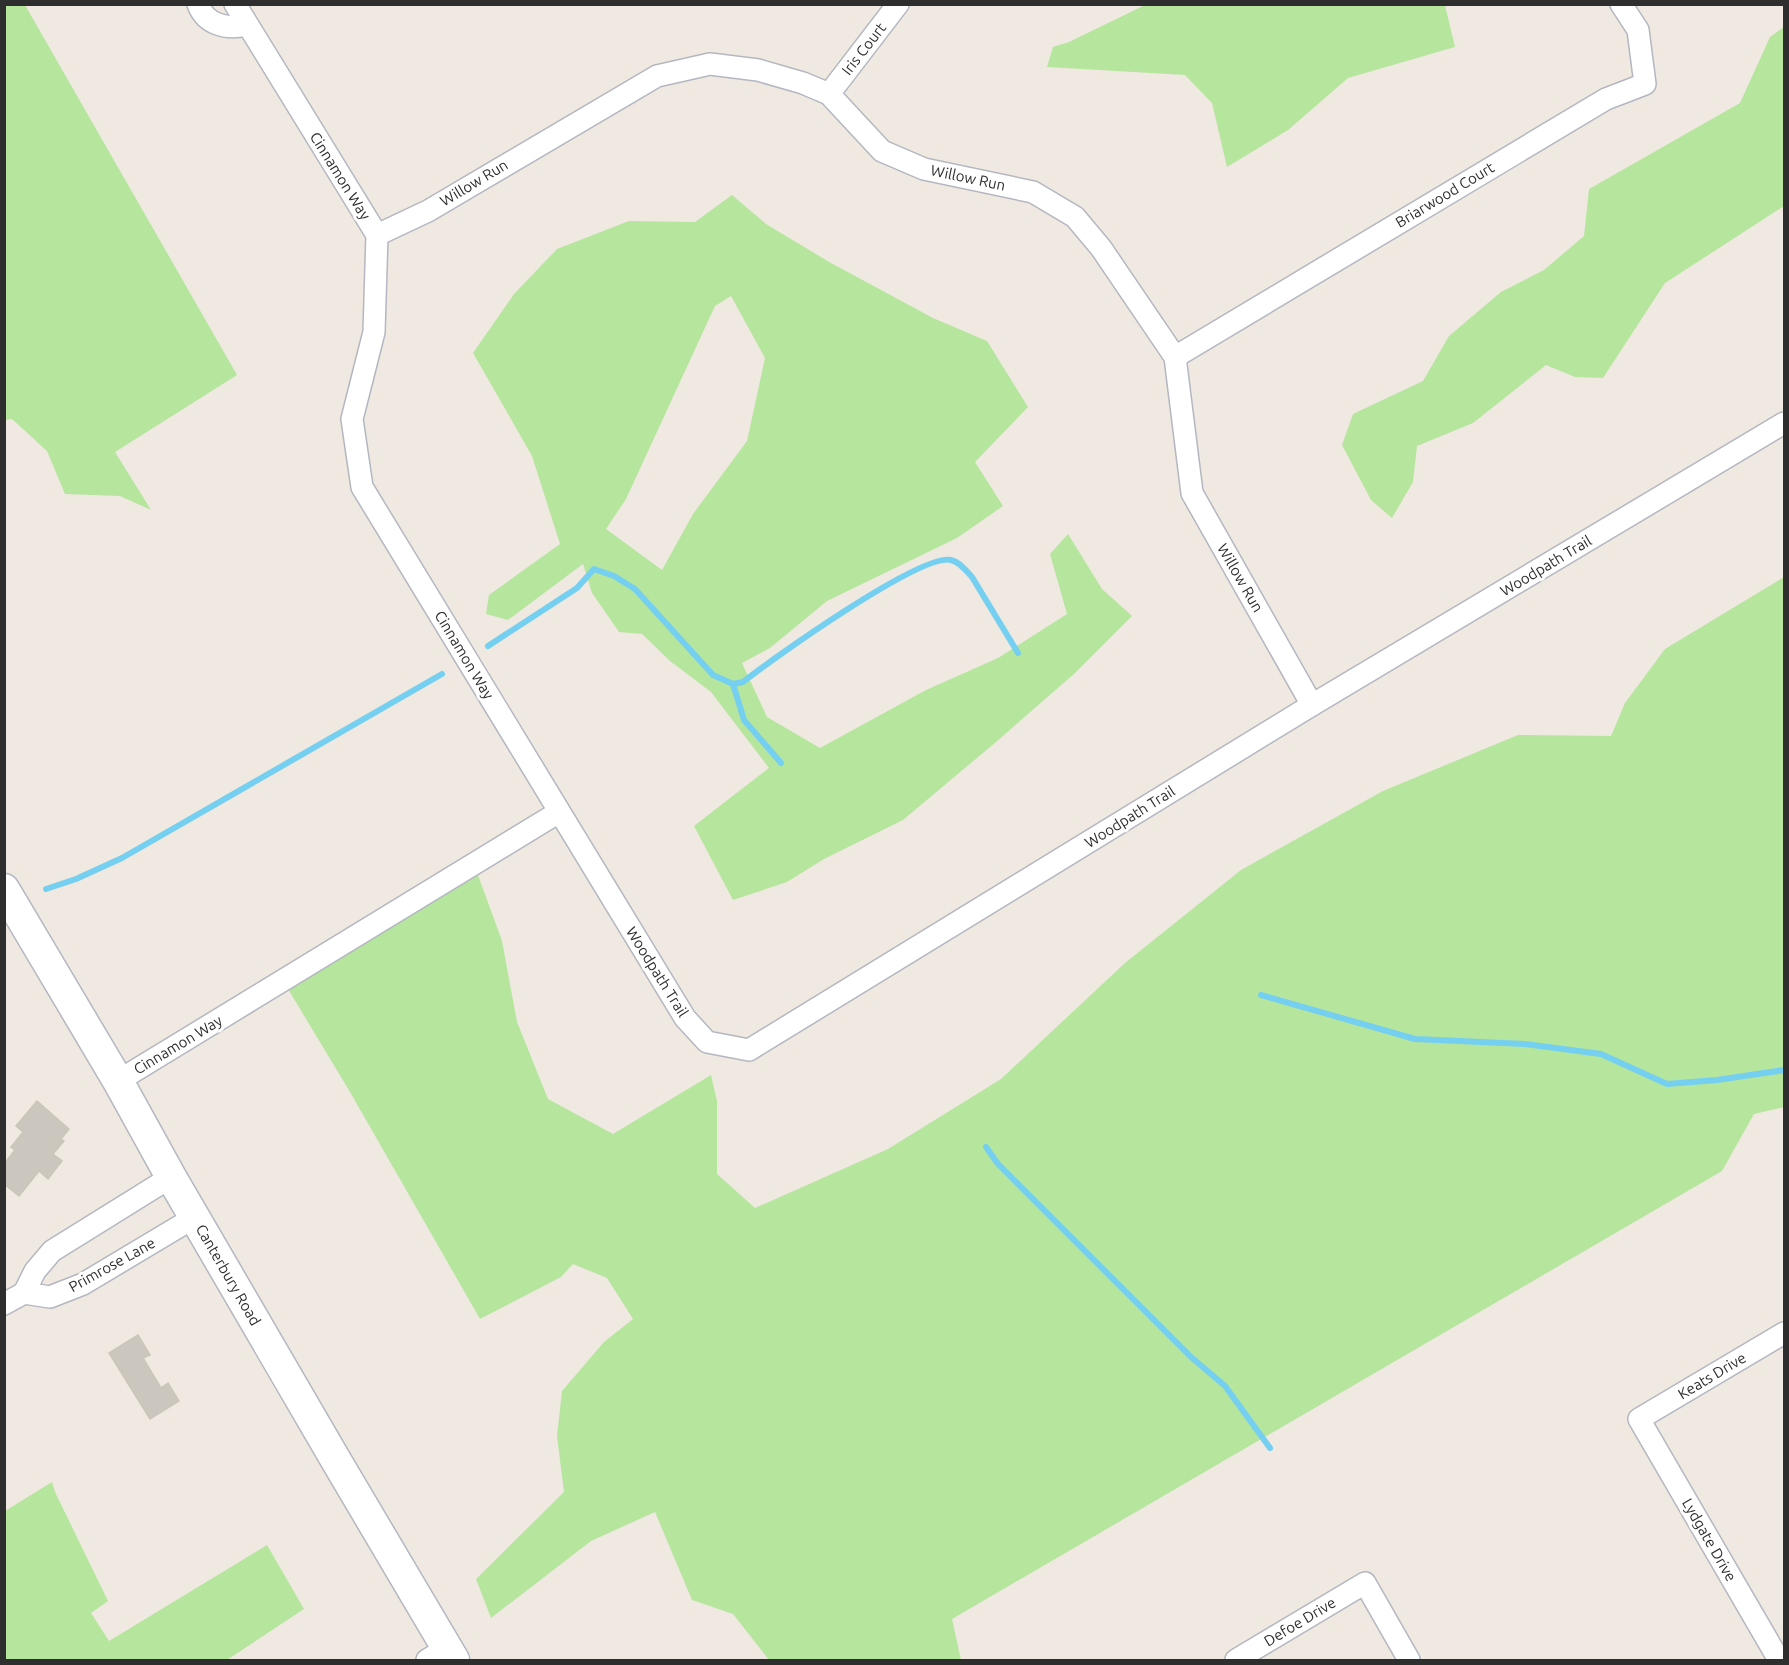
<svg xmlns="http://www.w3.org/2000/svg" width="1789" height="1665" viewBox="0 0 1789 1665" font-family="Ubuntu,sans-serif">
  <rect width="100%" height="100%" fill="#efe9e1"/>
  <!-- green -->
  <g fill="#b6e59e" fill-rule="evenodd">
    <polygon points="5,4 25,5 237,375 115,452 151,510 120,496 65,494 47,451 12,419 5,420"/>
    <polygon points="1145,5 1445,5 1455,47 1348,78 1288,130 1227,167 1212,103 1185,75 1047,67 1053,47 1069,42"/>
    <polygon points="1784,27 1784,206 1665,283 1603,378 1575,377 1546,365 1473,423 1417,446 1413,482 1392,518 1371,500 1342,445 1353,414 1423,381 1449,336 1501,292 1544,270 1584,236 1589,189 1740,103 1770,37"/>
    <path d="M 732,195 L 766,224 L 831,263 L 933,318 L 987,341 L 1028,407 L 975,462 L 1003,506 L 957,538 L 827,601 L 770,648 L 742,663 L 767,717 L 820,748 L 926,690 L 998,658 L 1067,614 L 1050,554 L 1068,534 L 1102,589 L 1132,616 L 1075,673 L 996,742 L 903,820 L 824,859 L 787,882 L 733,900 L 694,826 L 769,768 L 711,692 L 670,661 L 642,634 L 619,632 L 592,593 L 583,564 L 508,620 L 486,614 L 489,595 L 560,544 L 532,456 L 473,353 L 514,294 L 557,249 L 629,221 L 695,222 ZM 731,296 L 765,358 L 747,441 L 693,514 L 662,570 L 606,529 L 626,499 L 715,306 Z"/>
    <polygon points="1784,577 1784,1107 1754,1114 1722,1171 952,1619 961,1660 769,1660 733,1614 692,1600 655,1512 591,1541 491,1618 476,1579 564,1492 557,1436 562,1391 604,1342 633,1319 607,1278 573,1264 561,1277 480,1319 350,1092 288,989 478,875 502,941 517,1022 548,1099 613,1134 711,1075 717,1101 717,1174 755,1208 888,1149 1001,1079 1125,963 1241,870 1383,791 1518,735 1611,736 1625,703 1665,649"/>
    <polygon points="52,1482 55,1492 108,1601 91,1613 109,1641 267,1545 304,1609 227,1660 5,1660 5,1511"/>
  </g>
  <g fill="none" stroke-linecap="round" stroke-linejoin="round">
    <!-- stream -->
    <g stroke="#75cff0" stroke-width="6">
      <path d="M 488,646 L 577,588 L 594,569 L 614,576 L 635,589 L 713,675 L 733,684 L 743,682 C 772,659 921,553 951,560 C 960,562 966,571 972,577 L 1018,653"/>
      <polyline points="733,684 744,720 781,763"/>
      <polyline points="46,889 76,879 122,858 442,674"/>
      <polyline points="1261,995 1415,1039 1525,1044 1601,1054 1667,1084 1717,1080 1784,1070"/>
      <polyline points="986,1147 998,1164 1191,1357 1225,1386 1270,1448"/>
    </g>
  </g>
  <!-- building -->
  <g fill="#cbc7bf" stroke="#cbc5ba" stroke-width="1.5">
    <polygon points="37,1101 69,1129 61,1139 64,1141 53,1154 62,1161 48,1179 39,1171 19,1196 4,1184 4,1164 15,1150 11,1147 23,1132 16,1126"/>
    <polygon points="138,1335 150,1355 143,1358 161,1388 168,1383 179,1401 150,1419 109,1353"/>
  </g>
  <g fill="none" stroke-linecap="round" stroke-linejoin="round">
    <defs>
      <g id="street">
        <path d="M 198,4 C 205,24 226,30 246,25"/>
        <polyline points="235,4 377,235 374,332 352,419 362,487 685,1018 707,1042 749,1050 1312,705 1784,423"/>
        <polyline points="829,94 898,4"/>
        <polyline points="377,235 428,211 657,76 710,64 758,70 803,83 829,94 882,151 924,169 1033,192 1075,217 1101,248 1175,357 1192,493 1312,705"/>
        <polyline points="1175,357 1606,99 1645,84 1638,30 1621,4"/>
        <polyline points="118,1081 559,812"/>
        <polyline points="24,1293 50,1297 83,1284 195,1217"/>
        <polyline points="4,1304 24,1293 35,1271 52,1251 171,1177"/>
        <polyline points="427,1660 447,1648"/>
        <polyline points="1236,1660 1365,1583 1409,1660"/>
        <polyline points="1779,1660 1639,1419 1784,1333"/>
      </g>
      <polyline id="secondary" points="4,889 118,1081 171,1177 334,1457 454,1660"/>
    </defs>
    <!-- street casing -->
    <use href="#street" stroke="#b4b7c1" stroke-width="24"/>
    <!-- secondary casing -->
    <use href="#secondary" stroke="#b4b7c1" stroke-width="33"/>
    <!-- street -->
    <use href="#street" stroke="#fff" stroke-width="21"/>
    <!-- secondary -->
    <use href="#secondary" stroke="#fff" stroke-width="30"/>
  </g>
  <g text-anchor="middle" stroke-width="6" stroke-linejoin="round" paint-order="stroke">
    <!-- street labels -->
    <g font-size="15" fill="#2e2e2e" stroke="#fff">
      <text transform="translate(864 49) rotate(-52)" y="5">Iris Court</text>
      <text transform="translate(340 176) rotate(58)" y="5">Cinnamon Way</text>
      <text transform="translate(968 178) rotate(12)" y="5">Willow Run</text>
      <text transform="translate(474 183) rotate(-31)" y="5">Willow Run</text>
      <text transform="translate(1445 195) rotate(-31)" y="5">Briarwood Court</text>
      <text transform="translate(1546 566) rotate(-31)" y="5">Woodpath Trail</text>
      <text transform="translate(1240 578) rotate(60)" y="5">Willow Run</text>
      <text transform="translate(464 655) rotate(59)" y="5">Cinnamon Way</text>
      <text transform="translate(1130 817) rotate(-32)" y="5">Woodpath Trail</text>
      <text transform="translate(657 972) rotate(58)" y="5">Woodpath Trail</text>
      <text transform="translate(178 1045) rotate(-31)" y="5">Cinnamon Way</text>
      <text transform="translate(112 1265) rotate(-29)" y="5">Primrose Lane</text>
      <text transform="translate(228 1275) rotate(60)" y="5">Canterbury Road</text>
      <text transform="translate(1712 1376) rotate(-31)" y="5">Keats Drive</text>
      <text transform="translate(1709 1540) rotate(60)" y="5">Lydgate Drive</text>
      <text transform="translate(1300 1622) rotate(-31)" y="5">Defoe Drive</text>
    </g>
  </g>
  <!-- border -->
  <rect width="1789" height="1665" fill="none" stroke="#2e2e2e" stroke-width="12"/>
</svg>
